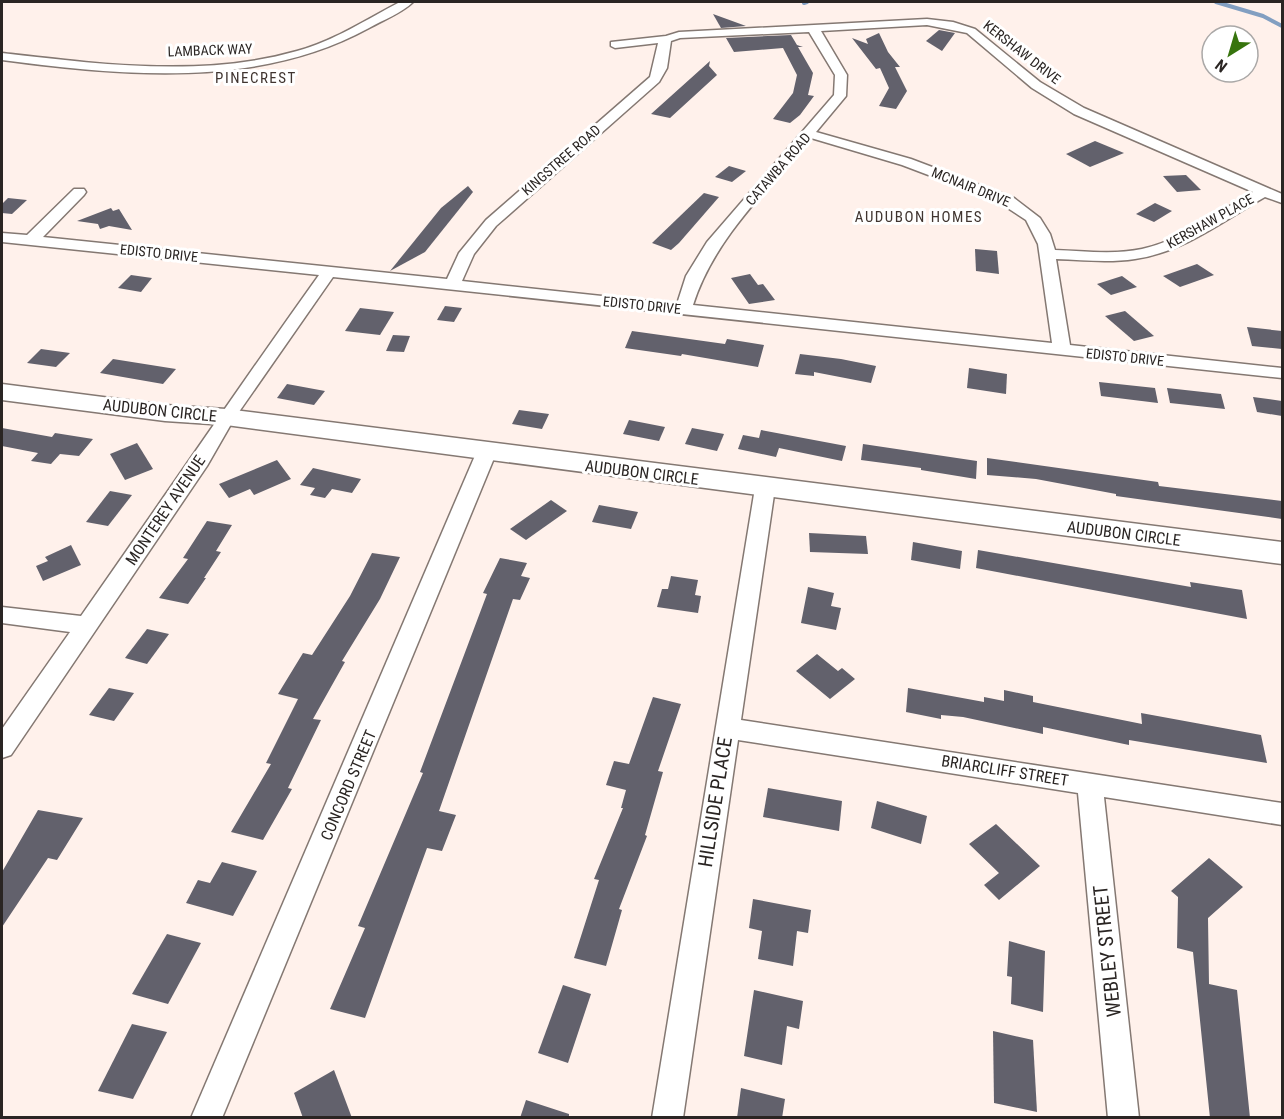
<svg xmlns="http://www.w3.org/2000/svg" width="1284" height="1119" viewBox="0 0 1284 1119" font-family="'Roboto Condensed',sans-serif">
  <rect width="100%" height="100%" fill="#fff1eb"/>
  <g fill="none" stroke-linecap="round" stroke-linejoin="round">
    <!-- stream -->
    <g stroke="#829fc1" stroke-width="4">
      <polyline points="1216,2 1263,16 1282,26"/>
      <polyline points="804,3 807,2"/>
    </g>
  </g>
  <!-- building -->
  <g fill="#62616c">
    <polygon points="713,14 746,26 721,28"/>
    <polygon points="939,30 955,33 942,51 926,41"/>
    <polygon points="879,33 888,52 900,67 895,67 907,91 896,109 879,106 889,88 880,68 876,69 852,38 868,44 866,39"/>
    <polygon points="791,35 797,45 803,47 798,47 813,73 808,95 814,96 800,115 790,123 773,119 793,93 797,75 783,48 734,52 726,38"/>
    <polygon points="710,61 709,66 717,75 670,118 651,114"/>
    <polygon points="1095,141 1124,153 1090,167 1066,154"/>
    <polygon points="729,166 746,171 732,182 715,177"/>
    <polygon points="1186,175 1201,190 1177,192 1163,176"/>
    <polygon points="468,186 473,192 425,252 390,271 441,208"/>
    <polygon points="704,193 719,197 679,243 671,250 652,243"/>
    <polygon points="8,198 27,200 12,214 2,213 2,204"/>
    <polygon points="1155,203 1172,211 1154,222 1136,214"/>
    <polygon points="111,208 113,211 119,209 132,230 109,226 100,229 98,224 77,221"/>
    <polygon points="975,249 997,251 999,274 976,271"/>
    <polygon points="1197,264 1214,275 1180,287 1163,276"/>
    <polygon points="750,274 758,285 763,284 775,300 749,304 731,278"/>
    <polygon points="131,275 152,278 141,292 118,288"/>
    <polygon points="1122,276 1137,287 1111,295 1097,284"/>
    <polygon points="445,306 462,308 454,322 437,320"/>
    <polygon points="360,308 394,312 380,335 345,331"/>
    <polygon points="1125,311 1154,336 1134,341 1105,316"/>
    <polygon points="1247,327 1282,331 1282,349 1252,346"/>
    <polygon points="632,331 725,344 727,339 764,345 758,367 682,354 681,356 625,348"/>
    <polygon points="393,335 410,336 404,352 386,351"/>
    <polygon points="41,349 70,353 56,367 27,363"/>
    <polygon points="800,354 841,359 876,366 871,383 814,372 814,376 795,374"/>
    <polygon points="113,359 176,369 163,384 100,373"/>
    <polygon points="969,368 1007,374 1006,394 967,388"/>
    <polygon points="1099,382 1155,388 1158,403 1101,396"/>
    <polygon points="287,384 325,391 314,405 277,398"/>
    <polygon points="1167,388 1221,394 1225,409 1170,403"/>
    <polygon points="1253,397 1282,401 1282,416 1257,412"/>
    <polygon points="519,410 549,414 542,429 512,424"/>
    <polygon points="629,420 665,427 659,441 623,434"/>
    <polygon points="2,428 52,437 55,433 93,439 79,456 60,454 51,464 31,461 38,453 2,446"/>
    <polygon points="692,428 724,434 717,451 685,444"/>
    <polygon points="761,430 846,446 842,461 779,448 776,457 738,449 743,435 759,438"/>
    <polygon points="137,443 153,469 125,480 110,454"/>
    <polygon points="863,444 977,461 976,479 921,470 921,468 861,460"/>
    <polygon points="987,458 1158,482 1159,486 1282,501 1282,519 1116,496 1116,494 1036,479 987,475"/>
    <polygon points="277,460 291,479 254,495 250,489 229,498 219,484"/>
    <polygon points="313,468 361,479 352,493 332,489 325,498 310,495 315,488 300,485"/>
    <polygon points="110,491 132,495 108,526 86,522"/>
    <polygon points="551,500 567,511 526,540 510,529"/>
    <polygon points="599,505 638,512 631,529 592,522"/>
    <polygon points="207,521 232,525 216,551 221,552 204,578 206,578 188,604 159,598 188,559 183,558"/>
    <polygon points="809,533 866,536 868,554 810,552"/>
    <polygon points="913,542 962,551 960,569 911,560"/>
    <polygon points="71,545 81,565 43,581 36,566 48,561 45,557"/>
    <polygon points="978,550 1191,587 1190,582 1242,590 1247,619 976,568"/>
    <polygon points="372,553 400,557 380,599 342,661 345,662 313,719 321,720 288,788 292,789 263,840 231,832 271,764 266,763 298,699 278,694 303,653 312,655 350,596"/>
    <polygon points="500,558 527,563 521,576 530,578 520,600 513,599 439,811 456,815 442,851 427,848 365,1018 330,1009 365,928 358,926 423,773 420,772 487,594 483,593"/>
    <polygon points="671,576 698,580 695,595 701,596 698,613 657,607 662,589 668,589"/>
    <polygon points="808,587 834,593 831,606 841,608 836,630 801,623"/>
    <polygon points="147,629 169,634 147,664 125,658"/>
    <polygon points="817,654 838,671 842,668 855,679 830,699 796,671"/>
    <polygon points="109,688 134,693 114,721 89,715"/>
    <polygon points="908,688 984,702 984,697 1004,701 1004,690 1033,696 1033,702 1142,724 1141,713 1261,735 1267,763 1129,740 1129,745 1043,727 1043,734 963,717 941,715 941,719 906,712"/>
    <polygon points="653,697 681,704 658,771 663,772 645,835 647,836 619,909 622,910 606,966 574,958 599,880 594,879 623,808 621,808 626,790 606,785 614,761 629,764"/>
    <polygon points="768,788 842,801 839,831 763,817"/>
    <polygon points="877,801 927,816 921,844 871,828"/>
    <polygon points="38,810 83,818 57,860 48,858 2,927 2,872"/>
    <polygon points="996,824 1040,866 999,900 984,885 999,873 969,844"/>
    <polygon points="1209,858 1243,887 1208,918 1209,984 1237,990 1250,1118 1210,1118 1193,952 1177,948 1178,897 1171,891"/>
    <polygon points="222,862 257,871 233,916 186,903 198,880 210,883"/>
    <polygon points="753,899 811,910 808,933 797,931 793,966 758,959 762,931 749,928"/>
    <polygon points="167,934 201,943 168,1004 132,994"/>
    <polygon points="1009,941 1045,951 1043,1012 1011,1004 1012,977 1007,976"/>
    <polygon points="563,985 591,994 568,1063 538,1053"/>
    <polygon points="754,990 803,1001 799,1029 787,1026 782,1065 744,1056"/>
    <polygon points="132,1024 167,1032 133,1099 98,1091"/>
    <polygon points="993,1031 1033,1040 1037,1112 994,1103"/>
    <polygon points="334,1070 352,1118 303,1118 294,1093"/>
    <polygon points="741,1088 785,1099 782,1118 737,1118"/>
    <polygon points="526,1100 569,1114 569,1118 520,1118"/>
  </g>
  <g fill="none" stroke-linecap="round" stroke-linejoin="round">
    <defs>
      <g id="street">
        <path d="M 400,2 L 413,2 C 402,13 383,20 369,28 C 258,89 124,76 2,60 L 2,53 C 98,64 203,78 297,51 C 334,41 367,19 400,2 Z"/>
        <path d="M 927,19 L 953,22 L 975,29 L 1040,82 L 1084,108 L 1282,194 L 1282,203 L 1265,197 C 1223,221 1184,252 1135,259 C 1109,263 1082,260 1056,259 L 1070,345 L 1282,368 L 1282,378 L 333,277 L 234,419 L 207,466 L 11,755 L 2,758 L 2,729 L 70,632 L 2,623 L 2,607 L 81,616 C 161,502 238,388 319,275 L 2,242 L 2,233 L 27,235 L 74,189 L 84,189 L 86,192 L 84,195 L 43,237 L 447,279 L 459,253 L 486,220 L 650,77 L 658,43 L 615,48 L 611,46 L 611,42 L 666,36 L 679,32 ZM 927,25 L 967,33 L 1032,88 L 1074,114 L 1253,192 C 1217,212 1183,240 1142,249 C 1114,255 1083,251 1055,250 L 1050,234 L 1040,218 L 1014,198 L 911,159 L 816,132 L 846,96 L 847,75 L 821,31 ZM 809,32 L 835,75 L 834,95 L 707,242 L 686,276 L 677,304 L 462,281 L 474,254 L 496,226 L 659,82 L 667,68 L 671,41 L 680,38 ZM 811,138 L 902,165 L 997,201 L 1026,220 L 1038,244 L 1052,343 L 693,305 C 714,239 766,191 811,138 Z"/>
        <polygon points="487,445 494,447 497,451 222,1118 191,1118 477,451 480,447"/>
        <polygon points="765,481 772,483 775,488 741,720 1282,803 1282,825 1104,797 1139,1118 1108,1118 1078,793 738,740 683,1118 652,1118 755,488 758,483"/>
      </g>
      <polygon id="secondary" points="2,384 165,405 226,409 1282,542 1282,564 226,425 165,421 2,400"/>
    </defs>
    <!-- street casing -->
    <use href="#street" stroke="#847872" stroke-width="3"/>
    <!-- secondary casing -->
    <use href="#secondary" stroke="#847872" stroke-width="3"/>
    <!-- street -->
    <use href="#street" fill="#fff" fill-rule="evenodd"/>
    <!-- secondary -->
    <use href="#secondary" fill="#fff" fill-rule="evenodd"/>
  </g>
  <g text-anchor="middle" stroke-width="6" stroke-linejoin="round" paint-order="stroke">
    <!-- far-street labels -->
    <g font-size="14" fill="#2a2523" stroke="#fff">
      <text transform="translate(210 50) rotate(-2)" y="5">LAMBACK WAY</text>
      <text transform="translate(1022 52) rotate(38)" y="5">KERSHAW DRIVE</text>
      <text transform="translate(561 160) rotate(-41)" y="5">KINGSTREE ROAD</text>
      <text transform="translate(778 169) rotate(-49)" y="5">CATAWBA ROAD</text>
      <text transform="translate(971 187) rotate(22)" y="5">MCNAIR DRIVE</text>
      <text transform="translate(1210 221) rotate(-29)" y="5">KERSHAW PLACE</text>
      <text transform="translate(159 253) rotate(6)" y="5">EDISTO DRIVE</text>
      <text transform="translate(642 305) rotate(6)" y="5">EDISTO DRIVE</text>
      <text transform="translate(1125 357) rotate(6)" y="5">EDISTO DRIVE</text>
    </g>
    <!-- far-neighbourhood labels -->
    <g font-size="15" letter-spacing="1.5" fill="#403530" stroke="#fff">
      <text x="256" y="83">PINECREST</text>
      <text x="919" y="222">AUDUBON HOMES</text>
    </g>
    <!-- street labels -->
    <g font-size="16" fill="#2a2523" stroke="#fff">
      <text transform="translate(160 410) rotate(6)" y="6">AUDUBON CIRCLE</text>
      <text transform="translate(642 472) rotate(7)" y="6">AUDUBON CIRCLE</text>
      <text transform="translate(165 510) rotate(-56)" y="6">MONTEREY AVENUE</text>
      <text transform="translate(1124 533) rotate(7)" y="6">AUDUBON CIRCLE</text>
      <text transform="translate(1005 770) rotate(9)" y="6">BRIARCLIFF STREET</text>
      <text transform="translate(348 785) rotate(-67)" y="6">CONCORD STREET</text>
    </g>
    <!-- near-street labels -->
    <g font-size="20" fill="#2a2523" stroke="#fff">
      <text transform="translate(715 802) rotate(-81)" y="7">HILLSIDE PLACE</text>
      <text transform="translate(1107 951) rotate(-96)" y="7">WEBLEY STREET</text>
    </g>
  </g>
  <!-- border -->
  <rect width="1284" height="1119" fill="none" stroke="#2a2523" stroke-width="6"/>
  <!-- north arrow -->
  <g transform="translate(1230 54) rotate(217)"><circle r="28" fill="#ffffff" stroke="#aaa8a7" stroke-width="1.5"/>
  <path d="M0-4.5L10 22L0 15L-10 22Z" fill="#37740d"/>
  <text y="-9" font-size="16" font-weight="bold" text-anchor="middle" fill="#2a2523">N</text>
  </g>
</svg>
